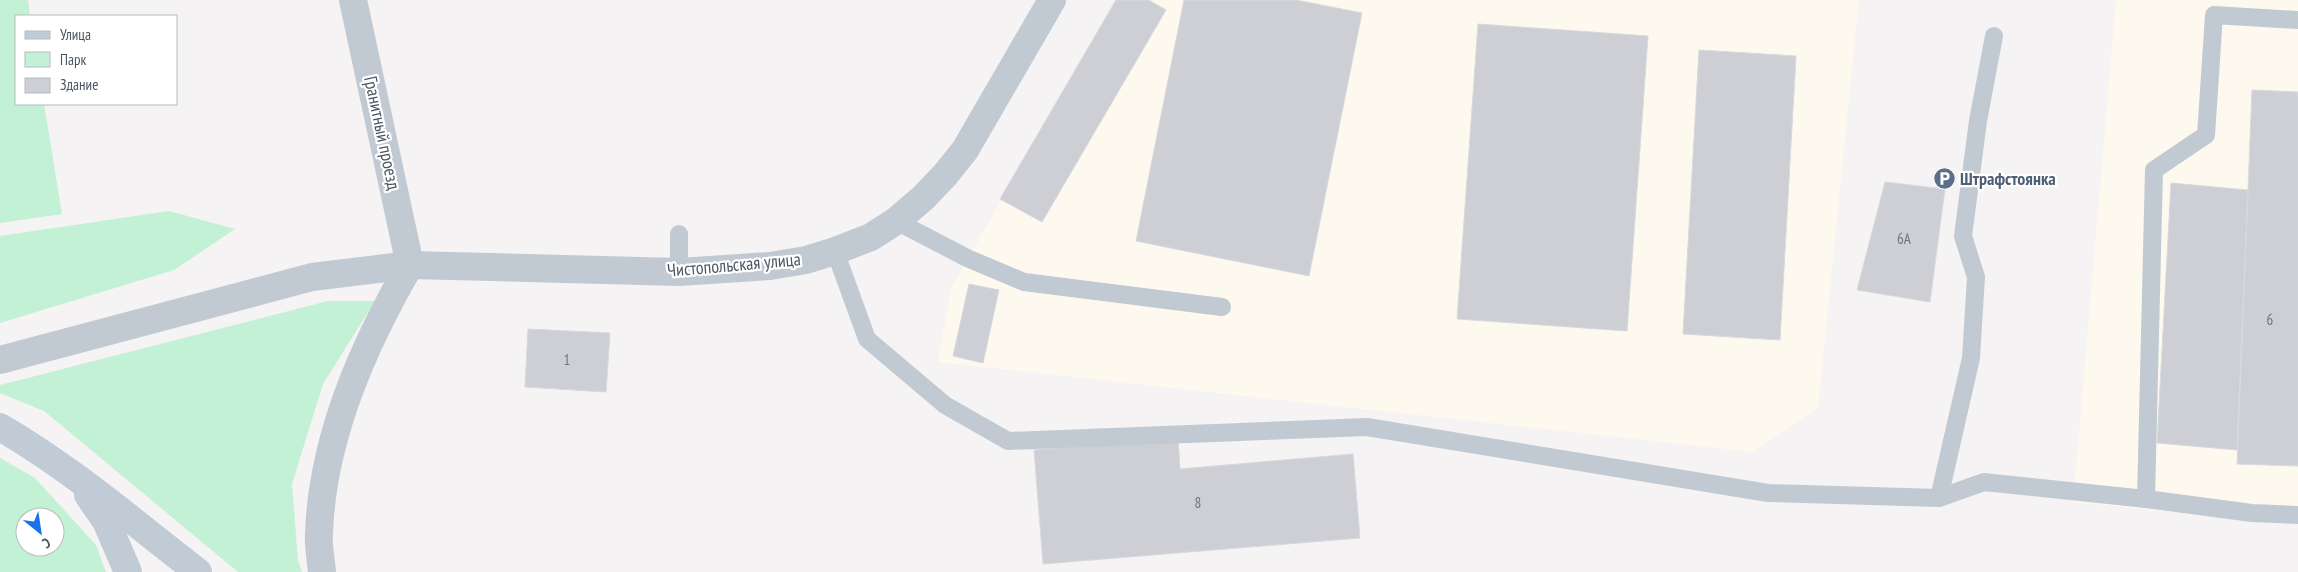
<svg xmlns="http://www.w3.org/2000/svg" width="2298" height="572" viewBox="0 0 2298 572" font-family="'PT Sans Narrow',sans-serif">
  <rect width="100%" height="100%" fill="#f5f3f3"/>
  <!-- commercial -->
  <g fill="#fdf9ef">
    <polygon points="1116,0 1859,0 1818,408 1753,452 938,362 951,288"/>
    <polygon points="2116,0 2298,0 2298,524 2073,502"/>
  </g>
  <!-- green -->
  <g fill="#c3f1d5" fill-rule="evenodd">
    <polygon points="0,0 28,0 30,16 16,16 16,104 44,104 62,214 0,223"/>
    <polygon points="169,211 235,229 174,270 0,323 0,236"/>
    <polygon points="328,301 375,301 323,384 292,484 298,560 302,572 238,572 44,411 0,393 0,385"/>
    <path d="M 0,458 L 35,478 L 96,545 L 106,572 L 0,572 ZM 25,517 L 55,517 L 55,547 L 25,547 Z"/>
  </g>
  <!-- building -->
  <g fill="#cdcfd5" stroke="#d7d9de">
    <polygon points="1116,0 1149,0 1166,10 1042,222 1000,199"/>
    <polygon points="1184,0 1296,0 1362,13 1309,276 1136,241"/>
    <polygon points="1478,24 1648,36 1627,331 1457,319"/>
    <polygon points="1699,50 1796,56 1780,340 1683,334"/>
    <polygon points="2252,90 2298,92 2298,466 2237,464"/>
    <polygon points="1885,182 1945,189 1930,302 1857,290"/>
    <polygon points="2171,183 2248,190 2237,450 2157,443"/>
    <polygon points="969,284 999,290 983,363 953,356"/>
    <polygon points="528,329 610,333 606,392 525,387"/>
    <polygon points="1178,438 1180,469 1353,454 1360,538 1043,564 1034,450"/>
  </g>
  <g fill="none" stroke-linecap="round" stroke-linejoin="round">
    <!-- lane -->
    <g stroke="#c1cad2" stroke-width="18">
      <polyline points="2298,20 2214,15 2206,135 2154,170 2146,499 2252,513 2298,515"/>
      <polyline points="896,221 967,258 1024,282 1222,307"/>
      <polyline points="835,251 867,339 945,405 1008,441 1367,427 1768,493 1939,498 1984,482 2146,499"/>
      <polyline points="679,272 679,234"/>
      <polyline points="1939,498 1971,358 1976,277 1963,236 1978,121 1994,36"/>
    </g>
    <!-- street -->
    <g stroke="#c1cad2" stroke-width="28">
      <polyline points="353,0 410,265"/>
      <polyline points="0,360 312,277 410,265 679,272 770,266 806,260 835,251 871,237 896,221 923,198 945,175 965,150 1052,0"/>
      <path d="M 322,572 C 321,560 318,546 319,534 C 322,439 363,346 410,265"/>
    </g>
    <!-- secondary -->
    <g stroke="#c1cbd6" stroke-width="28">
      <path d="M 0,427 C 71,468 133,522 198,572"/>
      <polyline points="88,495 106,521 128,572"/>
    </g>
  </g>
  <!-- icons -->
  <defs>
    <symbol id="parking-disc" viewBox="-11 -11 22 22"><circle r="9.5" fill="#5c6f8a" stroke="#fff"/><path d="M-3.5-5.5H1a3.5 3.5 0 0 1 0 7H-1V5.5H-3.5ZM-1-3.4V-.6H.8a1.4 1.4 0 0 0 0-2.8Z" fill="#fff"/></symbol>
  </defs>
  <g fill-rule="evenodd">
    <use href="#parking-disc" x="1932" y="166" width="25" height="25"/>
  </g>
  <g text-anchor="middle" stroke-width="4.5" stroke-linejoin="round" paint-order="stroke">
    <!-- number labels -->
    <g font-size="15" fill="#6b747e">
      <text x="1904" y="244">6А</text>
      <text x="2270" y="325">6</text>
      <text x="567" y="365">1</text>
      <text x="1198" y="508">8</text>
    </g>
    <!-- street labels -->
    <g font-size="18" fill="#4a5661" stroke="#fff">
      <text transform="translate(382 133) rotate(78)" y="6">Гранитный проезд</text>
      <text transform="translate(734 265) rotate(-5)" y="6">Чистопольская улица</text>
    </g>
    <!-- service labels -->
    <g font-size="18" font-weight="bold" fill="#4e5e75" stroke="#fff" text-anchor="start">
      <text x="1960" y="185">Штрафстоянка</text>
    </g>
  </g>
  <!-- legend -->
  <rect x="15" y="15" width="162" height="90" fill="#ffffff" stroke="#b7bbc0"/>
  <rect x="25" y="31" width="25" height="8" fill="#c1cbd6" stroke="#b7bbc0"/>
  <text x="60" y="40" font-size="15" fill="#4a5661">Улица</text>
  <rect x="25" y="52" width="25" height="15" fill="#c3f1d5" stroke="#b7bbc0"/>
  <text x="60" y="65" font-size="15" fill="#4a5661">Парк</text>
  <rect x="25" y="78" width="25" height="15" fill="#cdcfd5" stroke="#b7bbc0"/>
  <text x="60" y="90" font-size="15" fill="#4a5661">Здание</text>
  <!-- north arrow -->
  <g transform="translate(40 532) rotate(150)"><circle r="24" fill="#ffffff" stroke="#b7bbc0"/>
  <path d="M0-4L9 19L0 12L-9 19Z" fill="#1a73e8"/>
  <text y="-8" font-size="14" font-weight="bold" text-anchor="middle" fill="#4a5661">С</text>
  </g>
</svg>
